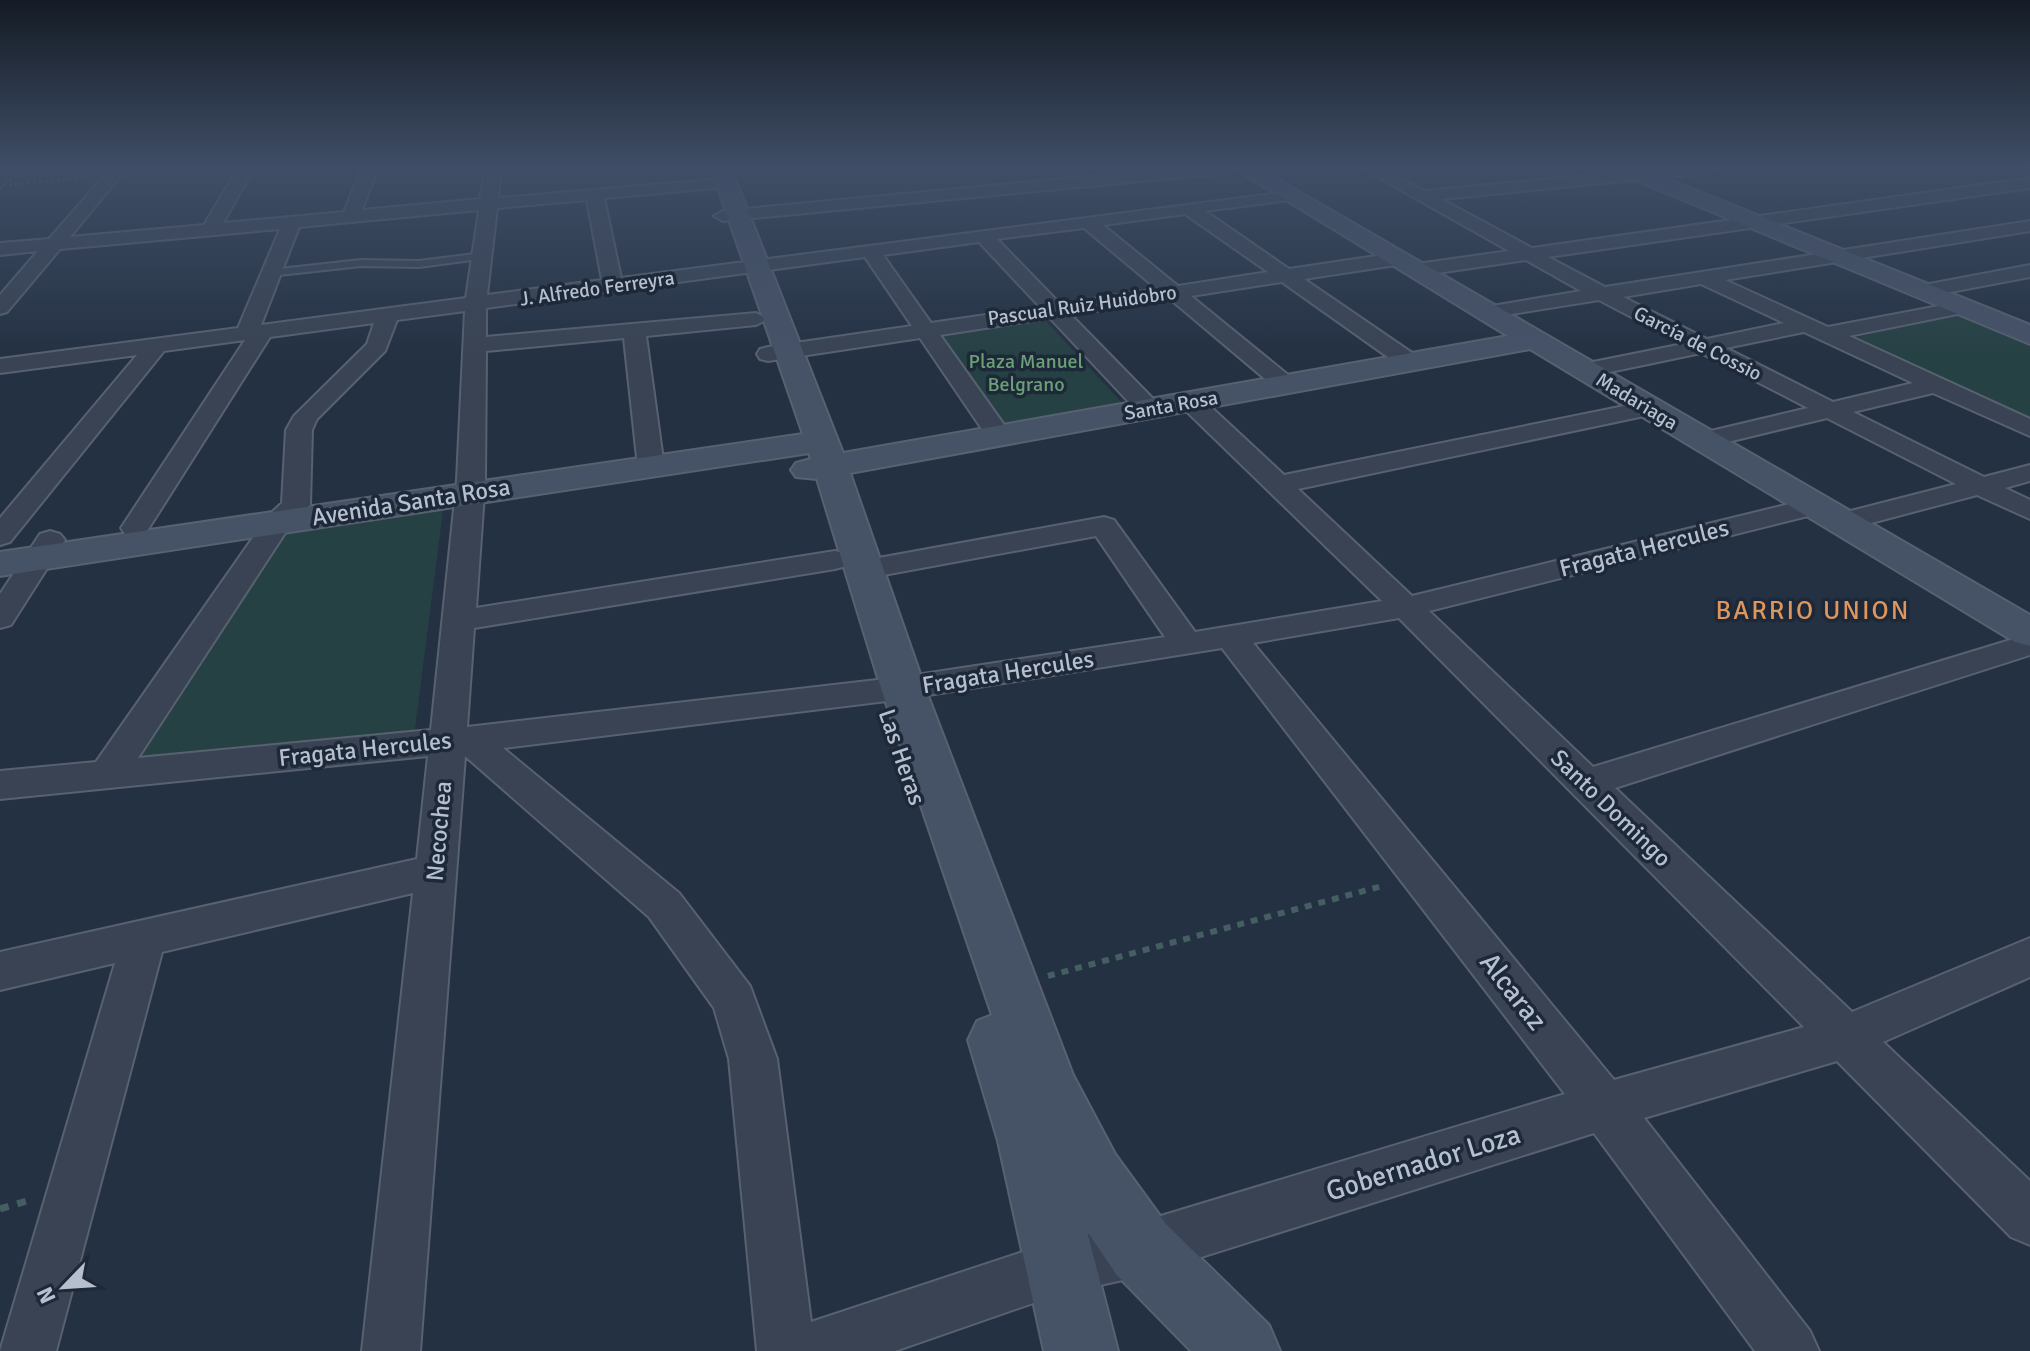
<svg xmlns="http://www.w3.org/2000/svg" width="2030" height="1351" viewBox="0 0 2030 1351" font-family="Signika,sans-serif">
  <rect width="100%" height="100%" fill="#243143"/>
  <!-- green -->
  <g fill="#264144">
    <polygon points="1957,315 2030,345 2030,424 1844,340"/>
    <polygon points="1041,316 1126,407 1003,428 933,330"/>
    <polygon points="443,510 414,736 136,763 276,534"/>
  </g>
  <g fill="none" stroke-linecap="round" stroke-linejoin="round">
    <defs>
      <polygon id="lane" points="483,253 487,254 487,258 419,267 361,266 270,276 265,273 270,270 361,260 419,261"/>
      <g id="street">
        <path d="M 111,168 L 127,168 L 70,237 L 204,225 L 238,168 L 254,168 L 223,223 L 344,212 L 362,168 L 378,168 L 362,210 L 480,199 L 485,168 L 501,168 L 498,198 L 732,178 L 734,182 L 732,186 L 726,187 L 604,198 L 621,278 L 1295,191 L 1298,195 L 1295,199 L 1289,200 L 1205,211 L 1289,269 L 1396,253 L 1403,255 L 1406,259 L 1403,263 L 1396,265 L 1304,279 L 1418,357 L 1421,362 L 1418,367 L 1402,367 L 1282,282 L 1191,296 L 1293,379 L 1297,384 L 1293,389 L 1277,389 L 1170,299 L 1071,315 L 1158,404 L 1161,409 L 1158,414 L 1140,414 L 1050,318 L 940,335 L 1012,436 L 1008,441 L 990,441 L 920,338 L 768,361 L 760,359 L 757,354 L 760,349 L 768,347 L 912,326 L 865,257 L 486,308 L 486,337 L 756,313 L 767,319 L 756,325 L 646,336 L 664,467 L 660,473 L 642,473 L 638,467 L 624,338 L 486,351 L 485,480 L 476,608 L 835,551 L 846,554 L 850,560 L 846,566 L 835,569 L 474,628 L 467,727 L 903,677 L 1165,637 L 1096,536 L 862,579 L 851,576 L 847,570 L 851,564 L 862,561 L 1104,517 L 1114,520 L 1195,632 L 1382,601 L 1181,406 L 1178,401 L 1181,396 L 1199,396 L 1284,475 L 1649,401 L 1658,403 L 1661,408 L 1658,413 L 1649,415 L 1298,489 L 1412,596 L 1814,498 L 1824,500 L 1828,506 L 1824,512 L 1429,611 L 1593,767 L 2030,634 L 2030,655 L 1615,788 L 1852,1012 L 2030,938 L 2030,977 L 1883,1042 L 2030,1181 L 2030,1245 L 2011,1237 L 1837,1061 L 1644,1118 L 1810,1331 L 1819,1351 L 1755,1351 L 1594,1133 L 1141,1276 L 1059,1294 L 895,1351 L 757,1351 L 729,1059 L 714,1008 L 649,917 L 465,756 L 420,1351 L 362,1351 L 413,893 L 162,952 L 56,1351 L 0,1351 L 115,963 L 0,990 L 0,952 L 417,859 L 428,756 L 0,799 L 0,771 L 96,762 L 268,516 L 282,503 L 286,430 L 294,416 L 367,344 L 374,323 L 270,337 L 149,528 L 145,534 L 135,537 L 125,534 L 121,528 L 245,340 L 164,351 L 10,542 L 0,545 L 0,518 L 137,355 L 0,373 L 0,359 L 238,328 L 280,229 L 60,249 L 7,312 L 0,314 L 0,295 L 38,251 L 0,255 L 0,243 L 49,239 ZM 587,200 L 602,280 L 487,295 L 497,208 ZM 479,210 L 466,298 L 261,325 L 299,227 ZM 1185,214 L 1268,272 L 1178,286 L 1103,225 ZM 1084,228 L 1157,289 L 1060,304 L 997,239 ZM 979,242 L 1040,307 L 931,323 L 883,255 ZM 465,311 L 457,480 L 431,730 L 138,758 L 289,527 L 310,505 L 312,430 L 317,419 L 385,351 L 397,320 ZM 1399,618 L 1804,1027 L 1614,1080 L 1253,643 ZM 1222,648 L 1565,1094 L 1141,1222 L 1059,1240 L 811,1322 L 777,1059 L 750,986 L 679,893 L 503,748 L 903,699 Z"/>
        <polygon points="1179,168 1233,168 1225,173 723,221 714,216 723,211"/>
        <path d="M 1362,168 L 1381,168 L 1425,191 L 1662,168 L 1714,168 L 1706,173 L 1441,199 L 1532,248 L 2030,178 L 2030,188 L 1548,257 L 1605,287 L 2030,221 L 2030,231 L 1725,280 L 1828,327 L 1965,301 L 1972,303 L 1975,307 L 1972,311 L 1849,336 L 2030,419 L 2030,436 L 1933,393 L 1853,412 L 1984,477 L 2030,465 L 2030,481 L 2005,488 L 2030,500 L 2030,519 L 1977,495 L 1841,531 L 1831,528 L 1827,522 L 1831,516 L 1956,484 L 1827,418 L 1703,448 L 1694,445 L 1690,440 L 1694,435 L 1808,408 L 1701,353 L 1586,377 L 1578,375 L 1574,370 L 1578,365 L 1683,344 L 1599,300 L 1487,318 L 1480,316 L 1476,312 L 1480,308 L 1581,291 L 1526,260 L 1417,276 L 1410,274 L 1407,270 L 1417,264 L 1509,251 ZM 1701,284 L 1784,323 L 1707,339 L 1623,297 ZM 1804,332 L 1913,383 L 1833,402 L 1726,348 Z"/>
        <polygon points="2030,265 2030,277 1924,297 1914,291 1924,285"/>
        <polygon points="50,531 60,534 65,540 11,625 0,628 0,594 40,534"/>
      </g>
      <g id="secondary">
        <polygon points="711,168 731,168 843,453 1508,336 1234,168 1258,168 2030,615 2030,646 2015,642 1530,349 850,473 925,688 1073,1075 1115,1154 1166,1224 1269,1325 1280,1351 1191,1351 1116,1274 1087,1231 1118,1351 1044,1351 998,1141 968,1040 977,1021 992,1015 881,688 817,479 796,477 791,470 796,463 811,459 809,453 0,576 0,552 803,434"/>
        <polygon points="1613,168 1640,168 2030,325 2030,344 1616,172"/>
      </g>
    </defs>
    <!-- lane casing -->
    <use href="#lane" stroke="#576170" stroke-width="4"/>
    <!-- street casing -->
    <use href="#street" stroke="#576170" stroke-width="4"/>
    <!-- secondary casing -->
    <use href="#secondary" stroke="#576170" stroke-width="4"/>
    <!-- path-far2 -->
    <g stroke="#445e61" stroke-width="3" stroke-dasharray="3 3" stroke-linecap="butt">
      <polyline points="0,172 19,170"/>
      <polyline points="3,185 82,178"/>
      <polyline points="0,188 24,168"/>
    </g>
    <!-- path-far1 -->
    <polyline stroke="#445e61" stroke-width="6" stroke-dasharray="7 7" stroke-linecap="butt" points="1048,976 1386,885"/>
    <!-- path -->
    <polyline stroke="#445e61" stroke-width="7" stroke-dasharray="9 9" stroke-linecap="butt" points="0,1209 30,1200"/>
    <!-- lane -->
    <use href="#lane" fill="#394353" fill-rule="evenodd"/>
    <!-- street -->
    <use href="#street" fill="#394353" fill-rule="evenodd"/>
    <!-- secondary -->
    <use href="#secondary" fill="#465266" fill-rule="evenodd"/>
  </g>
  <!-- sky -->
  <linearGradient id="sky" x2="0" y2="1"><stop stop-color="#141b25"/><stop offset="0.47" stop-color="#3f4e66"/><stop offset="1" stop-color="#3f4e66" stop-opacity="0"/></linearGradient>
  <rect width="2030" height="357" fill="url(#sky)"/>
  <g text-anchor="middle" stroke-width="7" stroke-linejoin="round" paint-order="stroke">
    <!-- far-street labels -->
    <g font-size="20" fill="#b6bfcd" stroke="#1d2838">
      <text transform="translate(597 288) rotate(-8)" y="7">J. Alfredo Ferreyra</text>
      <text transform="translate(1082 305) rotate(-8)" y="7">Pascual Ruiz Huidobro</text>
      <text transform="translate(1698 343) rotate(27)" y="7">García de Cossio</text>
      <text transform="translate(1637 401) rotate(31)" y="7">Madariaga</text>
      <text transform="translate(1171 405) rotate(-10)" y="7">Santa Rosa</text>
    </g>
    <!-- far-park labels -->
    <g font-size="20" fill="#6ba077" stroke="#1d2838">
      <text x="1026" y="368">Plaza Manuel<tspan x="1026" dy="23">Belgrano</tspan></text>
    </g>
    <!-- street labels -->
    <g font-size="24" fill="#b6bfcd" stroke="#1d2838">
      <text transform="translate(411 502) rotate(-9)" y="8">Avenida Santa Rosa</text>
      <text transform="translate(1644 548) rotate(-14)" y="8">Fragata Hercules</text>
      <text transform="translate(1008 672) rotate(-9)" y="8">Fragata Hercules</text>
      <text transform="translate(365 749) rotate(-6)" y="8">Fragata Hercules</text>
      <text transform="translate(902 757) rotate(71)" y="8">Las Heras</text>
      <text transform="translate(1611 808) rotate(44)" y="8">Santo Domingo</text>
      <text transform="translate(439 831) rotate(-85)" y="8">Necochea</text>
    </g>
    <!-- neighbourhood labels -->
    <g font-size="26" letter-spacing="2" fill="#de965f" stroke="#1d2838">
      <text x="1813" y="619">BARRIO UNION</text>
    </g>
    <!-- near-street labels -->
    <g font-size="28" fill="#b6bfcd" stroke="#1d2838">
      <text transform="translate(1514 991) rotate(52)" y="10">Alcaraz</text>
      <text transform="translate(1423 1162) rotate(-17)" y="10">Gobernador Loza</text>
    </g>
  </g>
  <!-- north arrow -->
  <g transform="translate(64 1287) rotate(245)" stroke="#1d2838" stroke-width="6" paint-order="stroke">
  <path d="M0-6L14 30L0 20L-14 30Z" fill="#b6bfcd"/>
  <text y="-12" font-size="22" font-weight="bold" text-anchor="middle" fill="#b6bfcd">N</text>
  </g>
</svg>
